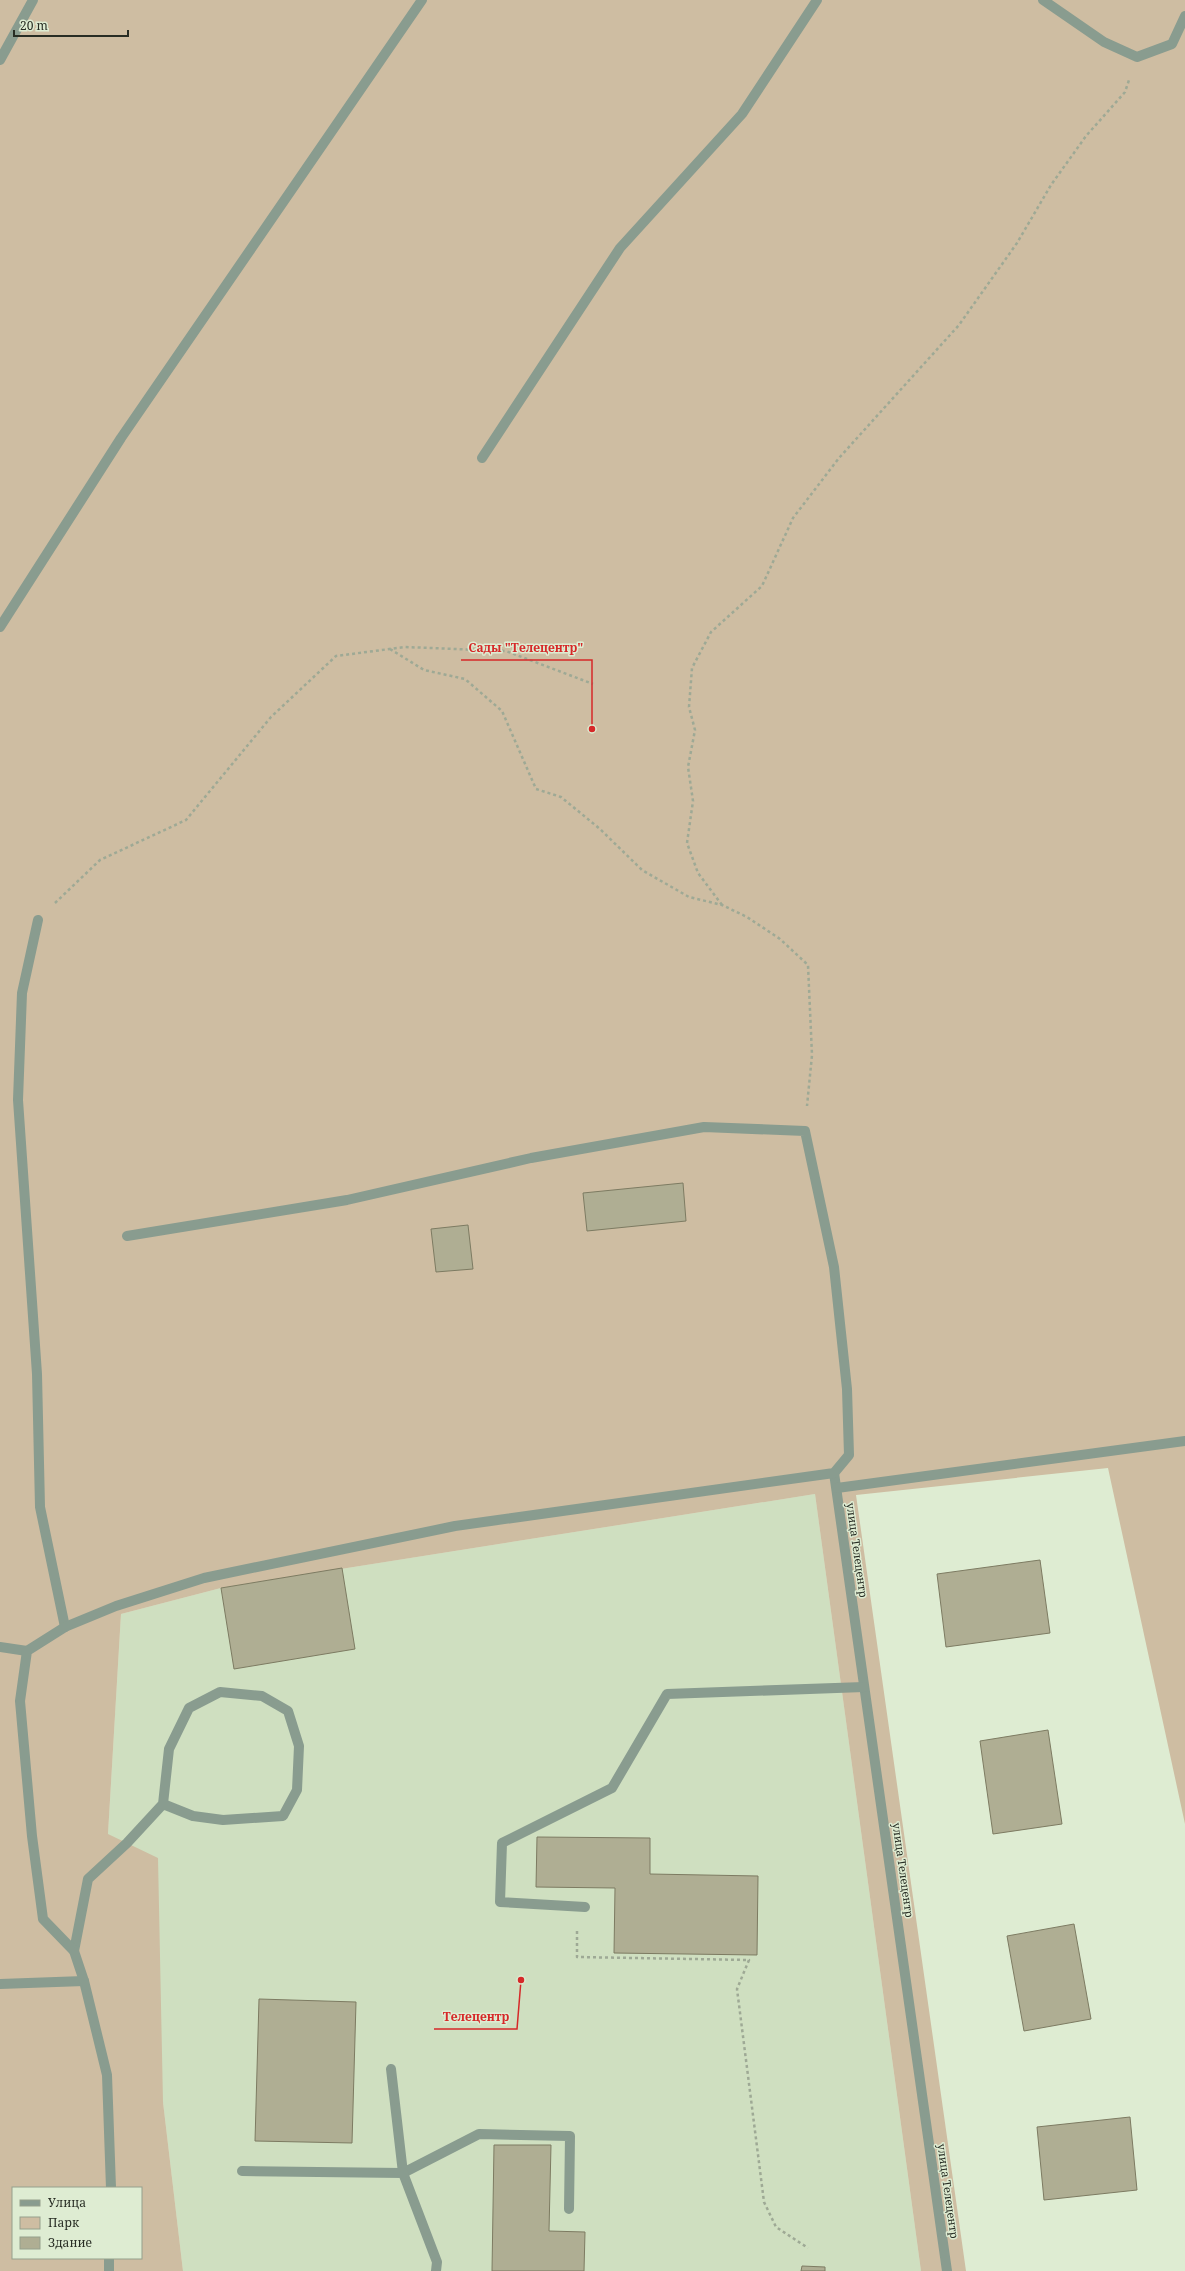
<svg xmlns="http://www.w3.org/2000/svg" width="1185" height="2271" viewBox="0 0 1185 2271" font-family="'Noto Serif',serif">
  <rect width="100%" height="100%" fill="#deecd2"/>
  <!-- built -->
  <polygon fill="#cfdfc0" points="815,1494 921,2271 183,2271 163,2102 108,1834 121,1614 221,1588"/>
  <!-- green -->
  <path fill="#cebda2" fill-rule="evenodd" d="M 0,0 L 1185,0 L 1185,1824 L 1108,1468 L 856,1495 L 966,2271 L 921,2271 L 815,1494 L 221,1588 L 121,1614 L 108,1834 L 158,1858 L 163,2102 L 183,2271 L 0,2271 ZM 13,2188 L 141,2188 L 141,2258 L 13,2258 Z"/>
  <!-- building -->
  <g fill="#afae93" stroke="#7d7b62">
    <polygon points="683,1183 686,1221 587,1231 583,1193"/>
    <polygon points="468,1225 473,1269 436,1272 431,1229"/>
    <polygon points="1040,1560 1050,1633 946,1647 937,1574"/>
    <polygon points="342,1568 355,1649 234,1669 221,1588"/>
    <polygon points="1048,1730 1062,1824 993,1834 980,1741"/>
    <polygon points="537,1837 650,1838 650,1874 758,1876 757,1955 614,1953 615,1888 536,1887"/>
    <polygon points="1074,1924 1091,2019 1024,2031 1007,1936"/>
    <polygon points="259,1999 356,2002 352,2143 255,2141"/>
    <polygon points="1130,2117 1137,2190 1044,2200 1037,2127"/>
    <polygon points="494,2145 551,2145 549,2231 585,2232 584,2271 492,2271"/>
    <polygon points="802,2266 825,2267 825,2271 801,2271"/>
  </g>
  <g fill="none" stroke-linecap="round" stroke-linejoin="round">
    <!-- path -->
    <g stroke="#9ea995" stroke-width="2.5" stroke-dasharray="3 3" stroke-linecap="butt">
      <polyline points="390,649 424,670 465,679 502,711 536,789 561,797 600,829 642,870 689,897 722,905 747,917 780,939 808,965 812,1055 807,1106"/>
      <polyline points="55,903 100,860 186,820 271,717 336,656 405,647 506,651 593,684"/>
      <polyline points="722,905 698,873 687,843 693,801 688,767 695,730 689,707 692,668 711,632 762,586 793,518 839,458 959,325 1017,243 1051,185 1086,136 1125,92 1129,80"/>
      <polyline points="577,1931 577,1957 749,1960 737,1989 764,2202 776,2227 808,2248"/>
    </g>
    <!-- minor -->
    <g stroke="#899c8f" stroke-width="10">
      <polyline points="1043,0 1104,42 1137,57 1172,44 1185,16"/>
      <polyline points="0,60 33,0"/>
      <polyline points="482,458 620,248 742,114 817,0"/>
      <polyline points="0,627 121,438 422,0"/>
      <polyline points="38,920 22,993 18,1100 37,1374 40,1507 65,1627"/>
      <polyline points="834,1473 947,2271"/>
      <polyline points="837,1488 1185,1441"/>
      <polyline points="0,1647 27,1651"/>
      <polyline points="585,1907 500,1902 502,1843 612,1788 667,1694 864,1687"/>
      <polyline points="74,1951 88,1879 127,1843 163,1804 169,1749 189,1708 220,1692 262,1696 288,1711 299,1746 297,1790 283,1816 223,1820 193,1816 163,1804"/>
      <polyline points="0,1984 84,1981"/>
      <polyline points="391,2069 403,2173 479,2134 570,2136 569,2209"/>
      <polyline points="242,2171 403,2173 437,2262 436,2271"/>
      <polyline points="111,2188 107,2075 84,1981 74,1951 43,1919 32,1836 20,1701 27,1651 65,1627 116,1606 204,1578 455,1526 834,1473 849,1455 847,1389 834,1267 805,1131 704,1127 531,1158 347,1200 127,1236"/>
      <polyline points="109,2271 109,2258"/>
    </g>
  </g>
  <g text-anchor="middle" stroke-width="3" stroke-linejoin="round" paint-order="stroke">
    <!-- street labels -->
    <g font-size="11" fill="#282d24" stroke="#deecd2">
      <text transform="translate(857 1550) rotate(82)" y="4">улица Телецентр</text>
      <text transform="translate(903 1870) rotate(82)" y="4">улица Телецентр</text>
      <text transform="translate(948 2191) rotate(82)" y="4">улица Телецентр</text>
    </g>
  </g>
  <!-- callouts -->
  <path fill="none" stroke="#d62828" stroke-width="1.5" d="M592 729L592 660H461M521 1980L517 2029H434"/>
  <g fill="#d62828" stroke="#deecd2" stroke-width="1.5">
    <circle cx="592" cy="729" r="4"/>
    <circle cx="521" cy="1980" r="4"/>
  </g>
  <g font-size="12" text-anchor="middle" font-weight="bold" fill="#d62828" stroke="#deecd2" stroke-width="3" stroke-linejoin="round" paint-order="stroke">
    <text x="526" y="652">Сады "Телецентр"</text>
    <text x="476" y="2021">Телецентр</text>
  </g>
  <!-- legend -->
  <rect x="12" y="2187" width="130" height="72" fill="#deecd2" stroke="#95a08c"/>
  <rect x="20" y="2200" width="20" height="6" fill="#899c8f" stroke="#95a08c"/>
  <text x="48" y="2207" font-size="12" fill="#282d24">Улица</text>
  <rect x="20" y="2217" width="20" height="12" fill="#cebda2" stroke="#95a08c"/>
  <text x="48" y="2227" font-size="12" fill="#282d24">Парк</text>
  <rect x="20" y="2237" width="20" height="12" fill="#afae93" stroke="#95a08c"/>
  <text x="48" y="2247" font-size="12" fill="#282d24">Здание</text>
  <!-- scale -->
  <path d="M14 30v6h114v-6" fill="none" stroke="#282d24" stroke-width="2"/>
  <text x="20" y="30" font-size="12" fill="#282d24" stroke="#deecd2" stroke-width="3" paint-order="stroke">20 m</text>
</svg>
